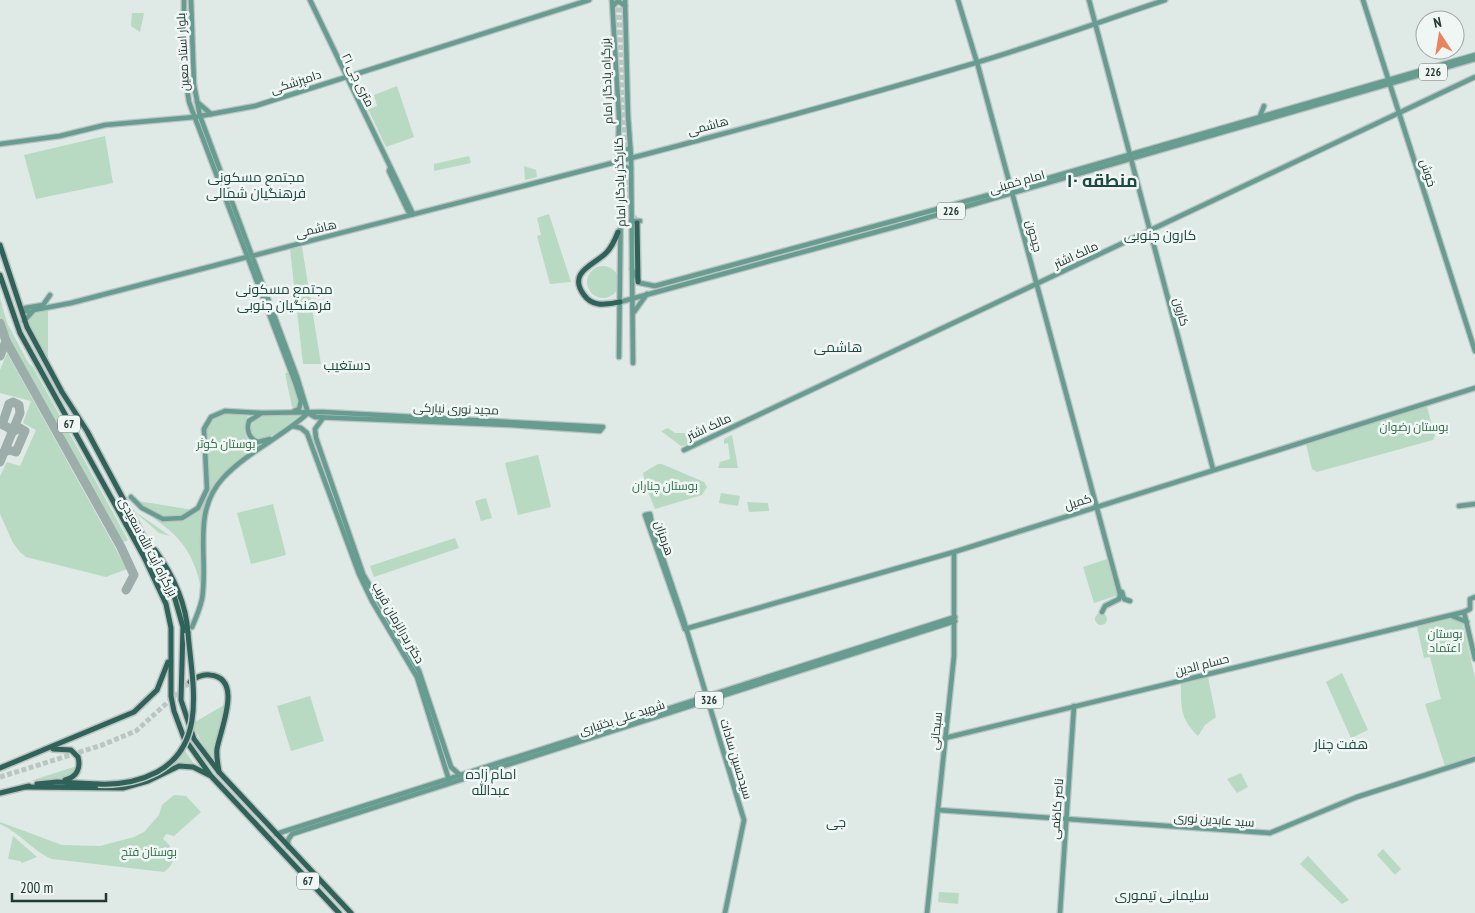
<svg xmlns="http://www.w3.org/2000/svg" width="1475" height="913" viewBox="0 0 1475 913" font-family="'PT Sans Narrow',Cairo,sans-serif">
  <rect width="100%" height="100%" fill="#dfe9e5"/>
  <!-- green -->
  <g fill="#b9dac2">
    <polygon points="132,13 144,13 140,32 131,26"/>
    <polygon points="397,86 414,137 386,147 368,109 377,106 374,95"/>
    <polygon points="105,136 113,183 36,199 24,155"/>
    <polygon points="469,156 471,163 434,171 434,164"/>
    <polygon points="524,166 536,170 537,177 525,180"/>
    <polygon points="549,214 571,282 550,284 537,236 541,235 537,218"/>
    <polygon points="302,247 321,364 303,364 290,249"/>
    <circle cx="603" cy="282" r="16"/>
    <polygon points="0,298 7,323 29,364 33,367 128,540 120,544 13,347 0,317"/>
    <polygon points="48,311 48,363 27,321 34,312"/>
    <polygon points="7,353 127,569 106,577 26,557 20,552 13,543 0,514 0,476 7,462 20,466 36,430 23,423 31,401 0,393 0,370"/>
    <polygon points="285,373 289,373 300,403 299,407 292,407"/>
    <polygon points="1424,405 1427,407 1435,436 1433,440 1317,472 1312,469 1306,444"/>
    <path d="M 223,413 L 248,416 C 243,425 243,434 250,443 L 261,446 C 192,494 201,511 201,588 C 193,551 180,536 149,515 C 161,521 174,524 187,518 C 227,498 195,459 207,429 C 210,421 215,416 223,413 Z"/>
    <path d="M 260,416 L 298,416 L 298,417 L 277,433 L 261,440 L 254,437 C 248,429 251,421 260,416 Z"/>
    <polygon points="668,428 675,433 685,433 689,444 681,446 661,431"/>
    <polygon points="732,435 738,468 718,468 720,462 730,459 728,443 724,444 724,439"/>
    <polygon points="538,455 551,507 518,515 505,463"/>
    <polygon points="658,464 662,464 704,482 707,487 702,495 655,509 646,487 643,473"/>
    <polygon points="721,493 740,496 738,506 719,503"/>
    <polygon points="486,498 492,518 481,521 475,501"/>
    <path d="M 138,501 L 193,510 C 172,522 155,517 138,501 Z"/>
    <polygon points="747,502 768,503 769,511 749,512"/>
    <polygon points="273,504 286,555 251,564 237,513"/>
    <polygon points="134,511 170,536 159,533"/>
    <polygon points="455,538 459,548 374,577 370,566"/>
    <polygon points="1107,559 1118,595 1094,603 1083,567"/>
    <circle cx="1101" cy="619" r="6"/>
    <polygon points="1461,616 1475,678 1475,755 1445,766 1425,704 1441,699 1430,657 1424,658 1417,627"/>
    <polygon points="1342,673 1368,730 1351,738 1326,682"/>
    <path d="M 1208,677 L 1216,717 L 1205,725 L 1198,736 C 1180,718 1181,708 1181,683 Z"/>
    <polygon points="310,696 324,741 291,751 277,706"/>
    <polygon points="226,704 215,748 216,760 206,750 194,728 195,722"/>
    <polygon points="185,751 197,768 190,765 160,774"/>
    <path d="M 77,766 C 73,784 45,779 30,781 Z"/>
    <polygon points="1241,773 1248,787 1237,793 1227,779"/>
    <path d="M 174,795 L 186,796 L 201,812 L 174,836 L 166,834 L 163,839 C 175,848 178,863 164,872 L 52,859 C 32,851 22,834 0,824 L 0,822 L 62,845 L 100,846 L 134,837 L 144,832 L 159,815 L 162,805 Z"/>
    <polygon points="13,836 37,857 22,863 20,861 8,859"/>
    <polygon points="1383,849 1401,869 1395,875 1377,855"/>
    <polygon points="1308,856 1349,900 1342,904 1300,864"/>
    <polygon points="939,892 959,893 958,904 938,902"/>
  </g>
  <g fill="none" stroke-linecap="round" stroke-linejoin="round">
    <!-- taxiway -->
    <g stroke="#9daeaa" stroke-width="9">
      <polyline points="0,323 6,341 0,356"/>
      <polyline points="6,341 121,547 134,575 126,590"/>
      <polyline points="4,452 9,450 16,452 25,431 20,428 12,432"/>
      <polyline points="0,462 20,413 19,405 13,402 9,404 3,422 3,425 9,428 12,432"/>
    </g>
    <!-- highway-tunnel -->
    <g stroke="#b9c6c1" stroke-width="5" stroke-dasharray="5 2.5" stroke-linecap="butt">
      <polyline points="616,0 624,169 624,208 622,219"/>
      <polyline points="621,0 629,205 637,223"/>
      <polyline points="0,777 102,745 136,731 190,682"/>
    </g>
    <defs>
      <g id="major">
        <polyline points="184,0 184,68 189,102 296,385 301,401 299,409 294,411"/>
        <polyline points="191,0 194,85 200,116 297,377 308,413"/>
        <polyline points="310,0 413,214"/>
        <polyline points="612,0 619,117 618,161 621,189 619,357"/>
        <polyline points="625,0 628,116 631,157 633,363"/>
        <polyline points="958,0 978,66 1120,594 1119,599 1105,606 1102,612"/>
        <polyline points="1089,0 1213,469"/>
        <polyline points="1363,0 1475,351"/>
        <polyline points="613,6 618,1 625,6"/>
        <polyline points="197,102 211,114"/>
        <polyline points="1260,116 1264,106"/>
        <polyline points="0,144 60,136 105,125 195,117 255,106 589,0"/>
        <polyline points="618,148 623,151 630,148"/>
        <polyline points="390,168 389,171 408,211 413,214"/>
        <polyline points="619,170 623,166 631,169"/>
        <polyline points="631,221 640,221"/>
        <path d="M 252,256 C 493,193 736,134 975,63 C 1039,44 1102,21 1165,0"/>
        <polyline points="632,269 640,283 655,286 1000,192 1475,55"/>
        <polyline points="620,302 909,223 1475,59"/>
        <polyline points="31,312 25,311 25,308 43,305 50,295"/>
        <polyline points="634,312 647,294"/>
        <polyline points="24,321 34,310 71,303 247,257"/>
        <path d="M 260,414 L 249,421 C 246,430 249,439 258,442 L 270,439"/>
        <polyline points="323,418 315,429 316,438 363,574 419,671 451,767 460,775"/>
        <polyline points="293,426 301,428 307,433 359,574 372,601 417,677 449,780"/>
        <polyline points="684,450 1475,77"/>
        <polyline points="131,497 142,508 163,519 182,518 198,508 207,489 204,429 211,417 225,411 261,413 322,412 603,427 600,431 511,425 315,417 308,413"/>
        <polyline points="1459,506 1475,504"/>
        <polyline points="1122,592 1124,599 1130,601"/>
        <polyline points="1464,612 1475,659"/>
        <polyline points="1452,616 1467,622"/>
        <path d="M 192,627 C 196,618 200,608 202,599 C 209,557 191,513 223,478 C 247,452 282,437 308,413"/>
        <polyline points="685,629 954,552 1475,388"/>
        <polyline points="685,629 645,515 650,514 653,529 683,618 744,820 725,913"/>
        <polyline points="945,738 1464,612 1470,609 1470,599 1475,597"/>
        <polyline points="938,810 1270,833 1357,797 1475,759"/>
        <polyline points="276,834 955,617"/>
        <polyline points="288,847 288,840 292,834 955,621"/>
        <polyline points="927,913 954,656 954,552"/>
        <polyline points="1060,913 1074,706"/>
      </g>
      <g id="highway">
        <polyline points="637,223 638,282"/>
        <path d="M 618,232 C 615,240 612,247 606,253 C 594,265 567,272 584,295 C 593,308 607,304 620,302"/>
        <polyline points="0,245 27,327 62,392 87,431 173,592 183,627 181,700 194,739 219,772 351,913"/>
        <polyline points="0,275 20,333 144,557 166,604 171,628 171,696 174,711 184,738 211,776 339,913"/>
        <path d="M 155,550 C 173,575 186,602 188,633"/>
        <path d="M 190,682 C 196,677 202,674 210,675 C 244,678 220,730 217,749 C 216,757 218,764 219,772"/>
        <path d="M 53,749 L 71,750 L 78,757 C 81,768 77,777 65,780"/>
        <polyline points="0,768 134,712 157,690 168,662"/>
        <polyline points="37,784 57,782 98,784"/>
        <polyline points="26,787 123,788 148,781 179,766 193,767 209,775"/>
        <polyline points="0,793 29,786"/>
      </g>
    </defs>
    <!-- major casing -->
    <use href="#major" stroke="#bcc3c2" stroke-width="7"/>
    <!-- highway casing -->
    <use href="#highway" stroke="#bcc3c2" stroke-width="8"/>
    <!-- major -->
    <use href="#major" stroke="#669d90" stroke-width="4.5"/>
    <!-- highway -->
    <use href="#highway" stroke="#2f6359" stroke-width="5"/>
    <defs>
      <path id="highway-bridge" d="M 98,784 C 120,785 138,782 157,772 C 208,744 192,682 188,633"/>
    </defs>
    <!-- highway-bridge casing -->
    <use href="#highway-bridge" stroke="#bcc3c2" stroke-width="8" stroke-linecap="butt"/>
    <!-- highway-bridge -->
    <use href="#highway-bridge" stroke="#2f6359" stroke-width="5"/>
  </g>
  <g text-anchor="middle" stroke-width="5" stroke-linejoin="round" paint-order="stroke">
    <!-- shield labels -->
    <g fill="#eff6f3" stroke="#5f716d" stroke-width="1">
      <rect x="1419" y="63.5" width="28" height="17" rx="4"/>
      <rect x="937" y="202.5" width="28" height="17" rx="4"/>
      <rect x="58" y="415.5" width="22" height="17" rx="4"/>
      <rect x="695" y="691.5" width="28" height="17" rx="4"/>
      <rect x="297" y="872.5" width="22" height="17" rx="4"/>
    </g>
    <g font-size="11" font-weight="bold" fill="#213833">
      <text x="1433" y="76">226</text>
      <text x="951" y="215">226</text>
      <text x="69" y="428">67</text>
      <text x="709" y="704">326</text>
      <text x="308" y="885">67</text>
    </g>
    <!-- street labels -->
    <g font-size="12" fill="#213833" stroke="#eff6f3">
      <text transform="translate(183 52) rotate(-93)" y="4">بلوار استاد معین</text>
      <text transform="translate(358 80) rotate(64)" y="4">۲۱ متری جی</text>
      <text transform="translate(607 81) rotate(-92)" y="4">بزرگراه یادگار امام</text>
      <text transform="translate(296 82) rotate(-18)" y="4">دامپزشکی</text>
      <text transform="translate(708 126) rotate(-15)" y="4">هاشمی</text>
      <text transform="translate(1428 173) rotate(73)" y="4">خوش</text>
      <text transform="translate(620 182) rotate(-92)" y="4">کنارگذر یادگار امام</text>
      <text transform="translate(1017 182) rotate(-16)" y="4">امام خمینی</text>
      <text transform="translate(316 229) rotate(-14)" y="4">هاشمی</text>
      <text transform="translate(1034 236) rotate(75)" y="4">جیحون</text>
      <text transform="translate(1076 255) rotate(-25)" y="4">مالک اشتر</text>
      <text transform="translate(1181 312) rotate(75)" y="4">کارون</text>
      <text transform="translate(456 409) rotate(2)" y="4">مجید نوری نیارکی</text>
      <text transform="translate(709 427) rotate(-25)" y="4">مالک اشتر</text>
      <text transform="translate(1078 502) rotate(-17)" y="4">کمیل</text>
      <text transform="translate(664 538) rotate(71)" y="4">هرمزان</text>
      <text transform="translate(148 547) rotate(62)" y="4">بزرگراه آیت الله سعیدی</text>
      <text transform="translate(398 623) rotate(60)" y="4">دکتر بدرالزمان قریب</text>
      <text transform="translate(1202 665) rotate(-14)" y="4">حسام الدین</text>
      <text transform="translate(622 718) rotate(-18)" y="4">شهید علی بختیاری</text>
      <text transform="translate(936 731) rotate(-84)" y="4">سبحانی</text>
      <text transform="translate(736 759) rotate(73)" y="4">سیدحسین سادات</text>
      <text transform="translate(1057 809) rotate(-86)" y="4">ناصر کاظمی</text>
      <text transform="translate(1214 820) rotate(4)" y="4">سید عابدین نوری</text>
    </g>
    <!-- park labels -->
    <g font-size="12" fill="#2e6d48" stroke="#eff6f3">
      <text x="1414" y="431">بوستان رضوان</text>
      <text x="226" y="448">بوستان کوثر</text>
      <text x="665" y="490">بوستان چناران</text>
      <text x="1445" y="638">بوستان<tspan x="1445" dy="14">اعتماد</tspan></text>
      <text x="149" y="856">بوستان فتح</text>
    </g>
    <!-- neighbourhood labels -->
    <g font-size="14" fill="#1f4940" stroke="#eff6f3">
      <text x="256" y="182">مجتمع مسکونی<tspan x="256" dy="16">فرهنگیان شمالی</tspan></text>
      <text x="1160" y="240">کارون جنوبی</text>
      <text x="284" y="294">مجتمع مسکونی<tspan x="284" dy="16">فرهنگیان جنوبی</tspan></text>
      <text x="838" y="352">هاشمی</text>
      <text x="347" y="370">دستغیب</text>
      <text x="1341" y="749">هفت چنار</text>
      <text x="491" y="779">امام زاده<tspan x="491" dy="16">عبدالله</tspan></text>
      <text x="836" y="827">جی</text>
      <text x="1162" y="900">سلیمانی تیموری</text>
    </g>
    <!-- district labels -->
    <g font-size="18" font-weight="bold" fill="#1f4940" stroke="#eff6f3">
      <text x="1102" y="187">منطقه ۱۰</text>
    </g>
  </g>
  <!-- north arrow -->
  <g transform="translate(1440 35) rotate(348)"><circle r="24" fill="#eff6f3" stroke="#9daaa6"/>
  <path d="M0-4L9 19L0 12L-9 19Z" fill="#e9835d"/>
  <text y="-8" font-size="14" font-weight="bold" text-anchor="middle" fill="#213833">N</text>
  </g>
  <!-- scale -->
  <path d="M12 893v8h94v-8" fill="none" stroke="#213833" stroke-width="2.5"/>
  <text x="20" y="893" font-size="15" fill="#213833" stroke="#eff6f3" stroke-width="4" paint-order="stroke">200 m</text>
</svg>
